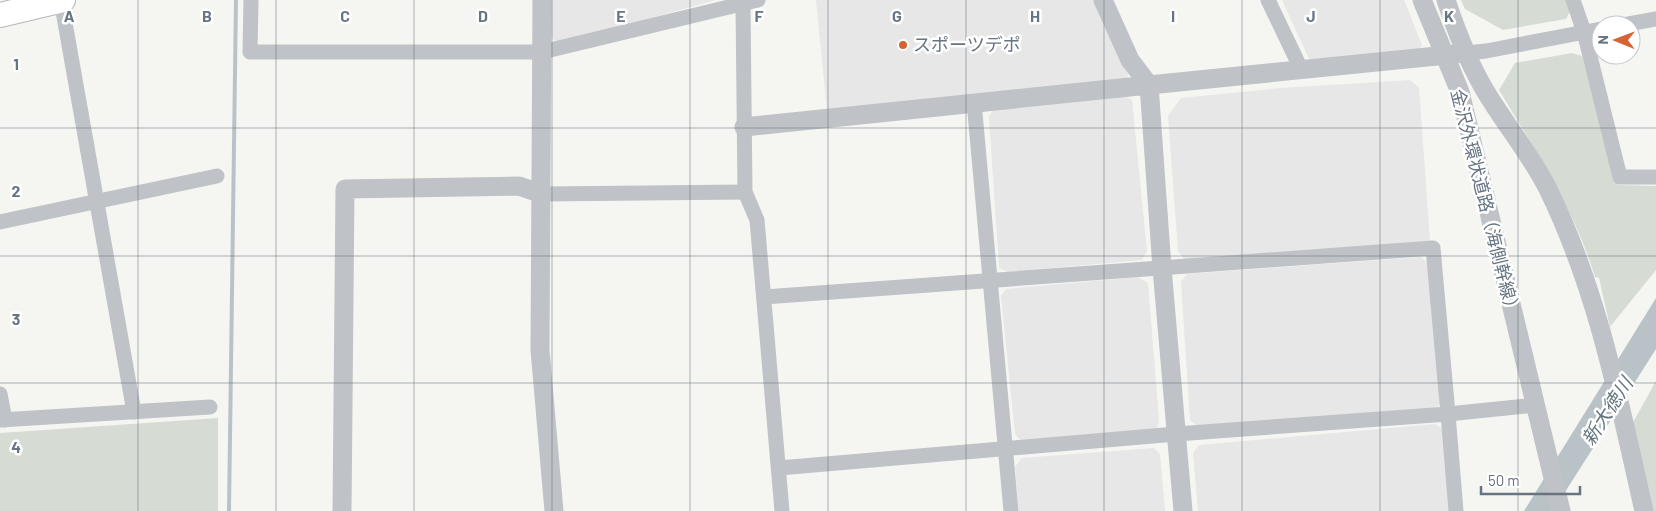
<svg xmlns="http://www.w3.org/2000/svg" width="1656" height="511" viewBox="0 0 1656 511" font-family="Barlow,'Noto Sans JP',sans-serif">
  <rect width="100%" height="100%" fill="#f5f6f2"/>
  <!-- built -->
  <g fill="#e6e7e6">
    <polygon points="549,0 716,0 558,44 549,35"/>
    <polygon points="816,0 1094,0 1129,73 1126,80 827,110"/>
    <polygon points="1282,0 1404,0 1422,45 1419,52 1322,62 1309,59"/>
    <polygon points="1410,80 1419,88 1430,242 1184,259 1178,251 1168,116 1181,98 1281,88"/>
    <polygon points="1124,96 1132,100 1147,251 1142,260 1008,272 999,268 989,117 994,108"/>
    <polygon points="1421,257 1428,264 1441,402 1435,409 1198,427 1190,420 1181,282 1187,274"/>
    <polygon points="1138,277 1148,283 1159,420 1157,429 1021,441 1015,434 1001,296 1006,289"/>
    <polygon points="1435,424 1443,429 1450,511 1198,511 1193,453 1199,445"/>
    <polygon points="1154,448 1160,454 1165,511 1019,511 1015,467 1022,458"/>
  </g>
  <!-- green -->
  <g fill="#d6dcd4">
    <polygon points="1461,0 1566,0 1570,11 1566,19 1503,30 1465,9"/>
    <path d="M 1572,53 L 1582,56 L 1618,185 L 1656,186 L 1656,270 L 1610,327 L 1599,278 L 1595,277 C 1575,210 1535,150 1499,90 L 1515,63 Z"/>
    <polygon points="1656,381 1656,511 1650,511 1631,426"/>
    <polygon points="218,418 218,511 0,511 0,433"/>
  </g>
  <!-- water -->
  <polygon fill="#b9c3c7" points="1656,298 1656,349 1553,511 1524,511"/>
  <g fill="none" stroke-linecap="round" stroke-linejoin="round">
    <!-- stream -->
    <polyline stroke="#b9c3c7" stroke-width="4" points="229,511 236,0"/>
    <defs>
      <polyline id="primary" points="0,15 63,0"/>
    </defs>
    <!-- primary casing -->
    <use href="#primary" stroke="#b3b6ba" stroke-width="26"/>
    <!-- minor -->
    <g stroke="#bfc2c6" stroke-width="15">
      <polyline points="61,0 134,412"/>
      <polyline points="251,0 250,52 542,52 758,0"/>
      <polyline points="1268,0 1302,71"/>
      <polyline points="1573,0 1584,32 1620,177 1656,177"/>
      <polyline points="743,5 745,192 757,220 782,511"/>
      <polyline points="1623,25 1656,19"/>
      <polyline points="1466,53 1486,51 1601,29"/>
      <polyline points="974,102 1011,511"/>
      <polyline points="542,194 745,192"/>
      <polyline points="0,222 217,176"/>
      <polyline points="764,297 1433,248 1448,414 1536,405"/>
      <polyline points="0,394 5,420"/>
      <polyline points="0,420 210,407"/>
      <polyline points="779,468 1176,434 1448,414 1456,511"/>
    </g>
    <!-- tertiary -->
    <g stroke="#bfc2c6" stroke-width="19">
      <polyline points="542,0 540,350 554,511"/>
      <polyline points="1103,0 1130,60 1149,85 1457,54"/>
      <polyline points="1422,0 1460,92 1561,511"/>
      <path d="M 1446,0 C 1456,30 1467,59 1483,87 C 1503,122 1530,153 1548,189 C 1598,291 1619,401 1644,511"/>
      <polyline points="744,127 1149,85 1162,268 1183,511"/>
      <polyline points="342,511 345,189 519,186 542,194"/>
    </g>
    <!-- primary -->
    <use href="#primary" stroke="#fff" stroke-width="24"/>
  </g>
  <!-- grid -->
  <path fill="none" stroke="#677481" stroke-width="1" stroke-opacity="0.55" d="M 138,0 L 138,511M 276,0 L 276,511M 414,0 L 414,511M 552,0 L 552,511M 690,0 L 690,511M 828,0 L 828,511M 966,0 L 966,511M 1104,0 L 1104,511M 1242,0 L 1242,511M 1380,0 L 1380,511M 1518,0 L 1518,511M 0,128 L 1656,128M 0,256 L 1656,256M 0,383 L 1656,383"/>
  <!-- markers -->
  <circle fill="#d66432" stroke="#fff" stroke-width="2" cx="903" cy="45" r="5"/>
  <g text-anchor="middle" stroke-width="5" stroke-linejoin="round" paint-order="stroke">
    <!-- poi labels -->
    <g font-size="18" fill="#677481" stroke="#fff" text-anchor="start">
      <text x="913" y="51">スポーツデポ</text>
    </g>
    <!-- street labels -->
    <g font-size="18" fill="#677481" stroke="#fff">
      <text transform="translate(1485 203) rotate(76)" y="6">金沢外環状道路（海側幹線）</text>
    </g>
    <!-- water labels -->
    <g font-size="19" font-style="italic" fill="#63757e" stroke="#fff">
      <text transform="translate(1607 411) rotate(-57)" y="7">新大徳川</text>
    </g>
  </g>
  <g font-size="16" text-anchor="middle" font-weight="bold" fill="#677481" stroke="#fff" stroke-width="5" stroke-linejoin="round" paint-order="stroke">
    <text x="69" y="22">A</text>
    <text x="207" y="22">B</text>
    <text x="345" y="22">C</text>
    <text x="483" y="22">D</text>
    <text x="621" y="22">E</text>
    <text x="759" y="22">F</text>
    <text x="897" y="22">G</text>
    <text x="1035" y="22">H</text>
    <text x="1173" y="22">I</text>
    <text x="1311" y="22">J</text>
    <text x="1449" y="22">K</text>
    <text x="16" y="70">1</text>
    <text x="16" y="197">2</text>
    <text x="16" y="325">3</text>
    <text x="16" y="453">4</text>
  </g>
  <!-- north arrow -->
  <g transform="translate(1616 40) rotate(271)"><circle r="24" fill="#ffffff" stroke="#c2c7cd"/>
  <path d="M0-4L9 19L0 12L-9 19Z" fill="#d66432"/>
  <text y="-8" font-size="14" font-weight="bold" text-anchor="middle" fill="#677481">N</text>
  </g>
  <!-- scale -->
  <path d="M1481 486v8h99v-8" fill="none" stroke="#677481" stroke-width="2.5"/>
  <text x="1488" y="486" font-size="15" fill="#677481" stroke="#ffffff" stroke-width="4" paint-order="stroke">50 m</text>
</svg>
